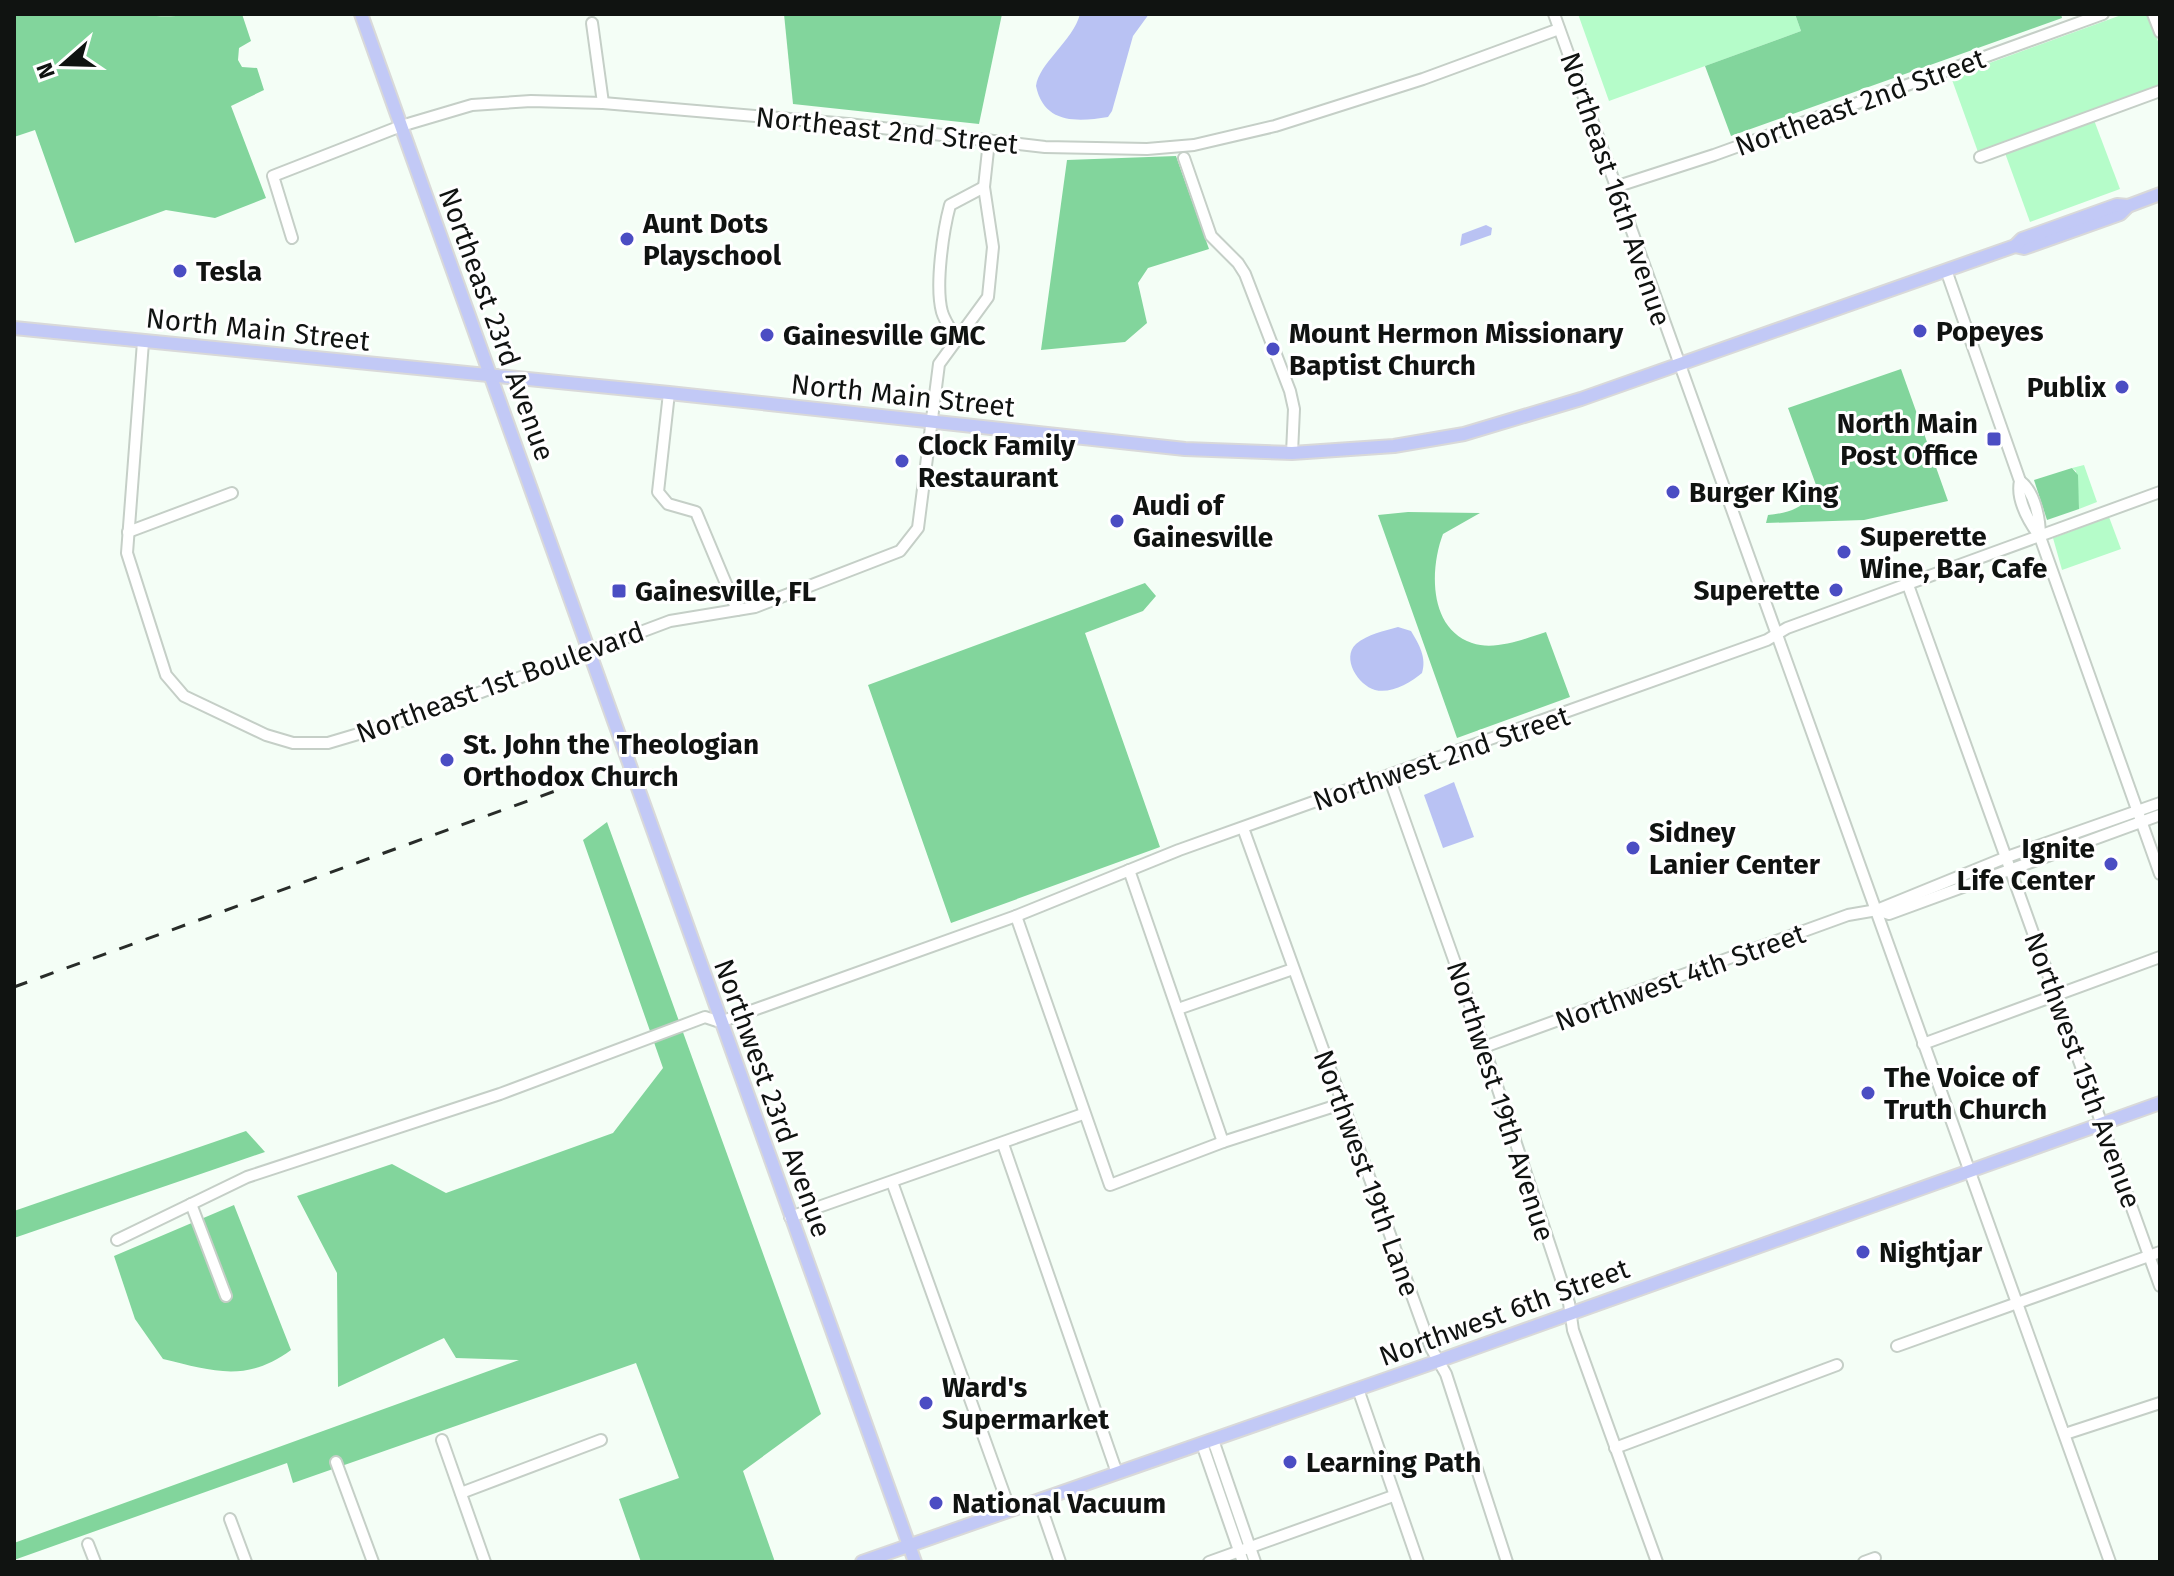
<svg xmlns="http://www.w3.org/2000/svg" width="2174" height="1576" viewBox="0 0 2174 1576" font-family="'Fira Sans',sans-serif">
  <rect width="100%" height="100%" fill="#f4fef6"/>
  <!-- green -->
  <g fill="#b5fcc9">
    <polygon points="1578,14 1795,14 1801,31 1609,101"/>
    <polygon points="2124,14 2148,14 2160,47 2160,85 1978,152 1951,77"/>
    <polygon points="2094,120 2120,189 2030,222 2005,153"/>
    <polygon points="2084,465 2097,502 2079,509 2076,471 2072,468"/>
    <polygon points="2109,517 2121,549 2062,570 2053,538"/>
  </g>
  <!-- forest -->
  <g fill="#82d59c">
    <path d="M 14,14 L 140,14 C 147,19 225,14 242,14 L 251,41 L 239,48 L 238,60 L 242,67 L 257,68 L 264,90 L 231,106 L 266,198 L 215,218 L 166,210 L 75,243 L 35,130 L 14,137 Z"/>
    <polygon points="784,14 1002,14 979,124 793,104"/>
    <polygon points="1795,14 2061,14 2062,18 1731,136 1705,66 1801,31"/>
    <polygon points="1176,156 1209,249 1148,268 1138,283 1147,323 1125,342 1041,350 1067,160"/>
    <path d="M 1901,369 L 1948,501 L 1864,520 L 1766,523 L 1768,515 C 1790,513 1808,507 1816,485 L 1788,408 Z"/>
    <polygon points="2072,468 2078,475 2079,509 2047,520 2034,480"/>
    <path d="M 1408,512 L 1480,513 L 1443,534 C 1430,568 1428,628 1472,643 C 1495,651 1524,639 1546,632 L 1570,697 L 1457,738 L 1378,515 Z"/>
    <polygon points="1145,583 1156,596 1143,611 1085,633 1160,847 951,923 868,685"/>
    <polygon points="607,822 821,1414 743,1471 775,1562 641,1562 619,1499 679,1478 636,1363 293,1483 287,1463 14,1560 14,1543 519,1360 456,1358 444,1338 338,1387 337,1273 297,1196 392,1164 446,1193 613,1133 663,1068 583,840"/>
    <polygon points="246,1131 265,1152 14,1238 14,1211"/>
    <path d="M 234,1205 L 291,1350 C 246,1383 213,1371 163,1359 L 135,1319 L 114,1256 Z"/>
  </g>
  <!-- water -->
  <g fill="#b9c2f3">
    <path d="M 1080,14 L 1149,14 L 1133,36 L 1112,111 L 1108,117 C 1077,122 1044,124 1036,86 C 1039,63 1073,41 1080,14 Z"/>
    <polygon points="1486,225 1492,228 1491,235 1460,246 1462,234"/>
    <path d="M 1398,627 L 1411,631 C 1419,644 1427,658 1422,673 C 1410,683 1391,694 1375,690 C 1358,685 1341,658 1356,644 C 1368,634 1384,631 1398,627 Z"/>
    <polygon points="1454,782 1474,837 1443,848 1424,795"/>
  </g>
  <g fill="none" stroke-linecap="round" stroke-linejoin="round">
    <defs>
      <g id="minor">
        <polyline points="1554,14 2110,1562"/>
        <polyline points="2153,14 2160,32"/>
        <polyline points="592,23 603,103"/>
        <polyline points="1980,157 2160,91"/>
        <polyline points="1184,158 1211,236 1238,263 1245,274 1290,391 1294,409 1292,453"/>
        <polyline points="1615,187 1714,155 2103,14"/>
        <polyline points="292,238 273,176 401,126 472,105 531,101 603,103 848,124 1045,147 1147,149 1194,145 1275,126 1423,79 1559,29"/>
        <path d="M 1946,270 L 2020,481 C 2016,499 2029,522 2040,537 L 2160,874"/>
        <path d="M 957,340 C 952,331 945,322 942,312 C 935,286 943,231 950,205 L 984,187"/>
        <polyline points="143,342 127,553 166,675 184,696 266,735 293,743 328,743 412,718 670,621 755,607 900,551 918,528 939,364 988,297 993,247 984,187 989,141"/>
        <polyline points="669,393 658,492 668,504 696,512 737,610"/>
        <path d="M 2020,481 C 2035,492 2040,519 2040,537"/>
        <polyline points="128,532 232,493"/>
        <polyline points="1908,585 2160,1286"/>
        <polyline points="1389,777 1469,1002 1569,1303 1573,1330 1657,1562"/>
        <polyline points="1243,828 1431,1348 1446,1374 1507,1562"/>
        <polyline points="1129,870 1223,1142"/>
        <polyline points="1877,910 2007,857 2160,803"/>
        <polyline points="1016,916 1110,1185 1223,1142 1341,1104"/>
        <polyline points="1178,1009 1293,969"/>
        <polyline points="1923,1044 2160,957"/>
        <polyline points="1484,1047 1848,915 1877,910 1889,914 2160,815"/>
        <polyline points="1003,1144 1117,1473"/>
        <polyline points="892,1182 1010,1510"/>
        <polyline points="191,1204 226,1296"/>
        <polyline points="790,1217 1083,1114"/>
        <polyline points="117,1240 247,1177 500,1094 705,1017 720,1022 1016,916 1179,850 1767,640 1787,628 2160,492"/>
        <polyline points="1897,1346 2160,1252"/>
        <polyline points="1358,1389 1418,1562"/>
        <polyline points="2065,1434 2160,1403"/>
        <polyline points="442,1440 485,1562"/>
        <polyline points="1213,1440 1255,1562"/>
        <polyline points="1202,1444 1243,1562"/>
        <polyline points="1615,1448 1837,1365"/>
        <polyline points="336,1462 373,1562"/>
        <polyline points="461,1493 601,1440"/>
        <polyline points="1039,1501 1060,1562"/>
        <polyline points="230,1519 246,1562"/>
        <polyline points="88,1544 95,1562"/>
        <polyline points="1209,1562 1393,1496"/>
        <polyline points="1864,1562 1875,1558"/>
      </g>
      <g id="major">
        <polyline points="361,14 915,1562"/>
        <polyline points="2015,246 2024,248 2120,214 2128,206 2160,194"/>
        <polyline points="14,328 669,393 1185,449 1292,453 1394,446 1464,434 1581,399 2015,246 2022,239 2117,205 2128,206"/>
        <polyline points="862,1562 1438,1361 2160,1103"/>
      </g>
    </defs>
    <!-- minor casing -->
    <use href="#minor" stroke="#c5cfc7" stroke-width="14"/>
    <!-- major casing -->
    <use href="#major" stroke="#d9d9d9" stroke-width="16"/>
    <!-- minor -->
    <use href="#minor" stroke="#fff" stroke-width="10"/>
    <!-- major -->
    <use href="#major" stroke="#c2c9f6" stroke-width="12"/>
    <!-- rail -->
    <polyline stroke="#282c29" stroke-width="3" stroke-dasharray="14 14" stroke-linecap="butt" points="14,987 580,782"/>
  </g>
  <!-- markers -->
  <g fill="#4b4dc3" stroke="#fff" stroke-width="3">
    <circle cx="627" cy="239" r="8"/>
    <circle cx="180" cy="271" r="8"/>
    <circle cx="1920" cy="331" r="8"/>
    <circle cx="767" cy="335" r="8"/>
    <circle cx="1273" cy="349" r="8"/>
    <circle cx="2122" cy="387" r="8"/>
    <rect x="1986" y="431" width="16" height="16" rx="4"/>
    <circle cx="902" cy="461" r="8"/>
    <circle cx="1673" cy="492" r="8"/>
    <circle cx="1117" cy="521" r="8"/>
    <circle cx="1844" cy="552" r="8"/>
    <circle cx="1836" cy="590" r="8"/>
    <rect x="611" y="583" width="16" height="16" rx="4"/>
    <circle cx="447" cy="760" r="8"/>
    <circle cx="1633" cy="848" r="8"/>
    <circle cx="2111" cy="864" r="8"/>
    <circle cx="1868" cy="1093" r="8"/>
    <circle cx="1863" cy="1252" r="8"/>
    <circle cx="926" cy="1403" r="8"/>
    <circle cx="1290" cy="1462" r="8"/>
    <circle cx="936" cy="1503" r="8"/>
  </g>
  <g text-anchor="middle" stroke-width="6" stroke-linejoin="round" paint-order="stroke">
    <!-- street labels -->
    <g font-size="28" fill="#101311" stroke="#fff">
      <text transform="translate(1860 102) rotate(-20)" y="10">Northeast 2nd Street</text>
      <text transform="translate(887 130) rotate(6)" y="10">Northeast 2nd Street</text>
      <text transform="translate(1616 189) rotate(71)" y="10">Northeast 16th Avenue</text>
      <text transform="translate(497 324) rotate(70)" y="10">Northeast 23rd Avenue</text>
      <text transform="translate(258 329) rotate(6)" y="10">North Main Street</text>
      <text transform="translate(903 395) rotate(6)" y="10">North Main Street</text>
      <text transform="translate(500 682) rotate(-20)" y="10">Northeast 1st Boulevard</text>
      <text transform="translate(1441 758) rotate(-19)" y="10">Northwest 2nd Street</text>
      <text transform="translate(1680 977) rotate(-20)" y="10">Northwest 4th Street</text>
      <text transform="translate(2083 1070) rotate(70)" y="10">Northwest 15th Avenue</text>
      <text transform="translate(773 1098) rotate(70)" y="10">Northwest 23rd Avenue</text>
      <text transform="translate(1501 1101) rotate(72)" y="10">Northwest 19th Avenue</text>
      <text transform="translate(1367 1173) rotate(70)" y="10">Northwest 19th Lane</text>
      <text transform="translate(1504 1312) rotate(-20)" y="10">Northwest 6th Street</text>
    </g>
    <!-- poi labels -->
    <g font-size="28" font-weight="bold" fill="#101311" stroke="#fff" text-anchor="start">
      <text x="643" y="233">Aunt Dots<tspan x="643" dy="32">Playschool</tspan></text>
      <text x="196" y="281">Tesla</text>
      <text x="1936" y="341">Popeyes</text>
      <text x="1289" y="343">Mount Hermon Missionary<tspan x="1289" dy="32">Baptist Church</tspan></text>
      <text x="783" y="345">Gainesville GMC</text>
      <text x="2106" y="397" text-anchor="end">Publix</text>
      <text x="1978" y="433" text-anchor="end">North Main<tspan x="1978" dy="32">Post Office</tspan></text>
      <text x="918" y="455">Clock Family<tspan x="918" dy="32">Restaurant</tspan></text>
      <text x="1689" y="502">Burger King</text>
      <text x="1133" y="515">Audi of<tspan x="1133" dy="32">Gainesville</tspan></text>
      <text x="1860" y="546">Superette<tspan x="1860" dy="32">Wine, Bar, Cafe</tspan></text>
      <text x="1820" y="600" text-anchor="end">Superette</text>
      <text x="635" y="601">Gainesville, FL</text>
      <text x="463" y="754">St. John the Theologian<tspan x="463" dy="32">Orthodox Church</tspan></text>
      <text x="1649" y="842">Sidney<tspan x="1649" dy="32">Lanier Center</tspan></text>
      <text x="2095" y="858" text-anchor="end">Ignite<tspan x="2095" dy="32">Life Center</tspan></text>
      <text x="1884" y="1087">The Voice of<tspan x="1884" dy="32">Truth Church</tspan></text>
      <text x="1879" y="1262">Nightjar</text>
      <text x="942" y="1397">Ward's<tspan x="942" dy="32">Supermarket</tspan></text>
      <text x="1306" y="1472">Learning Path</text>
      <text x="952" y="1513">National Vacuum</text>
    </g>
  </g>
  <!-- border -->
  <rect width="2174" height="1576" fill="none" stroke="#101311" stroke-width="32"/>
  <!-- north arrow -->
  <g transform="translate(64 64) rotate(250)" stroke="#ffffff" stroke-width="6" paint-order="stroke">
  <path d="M0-6L14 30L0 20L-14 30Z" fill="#101311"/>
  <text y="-12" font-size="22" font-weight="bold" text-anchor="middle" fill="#101311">N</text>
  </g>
</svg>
